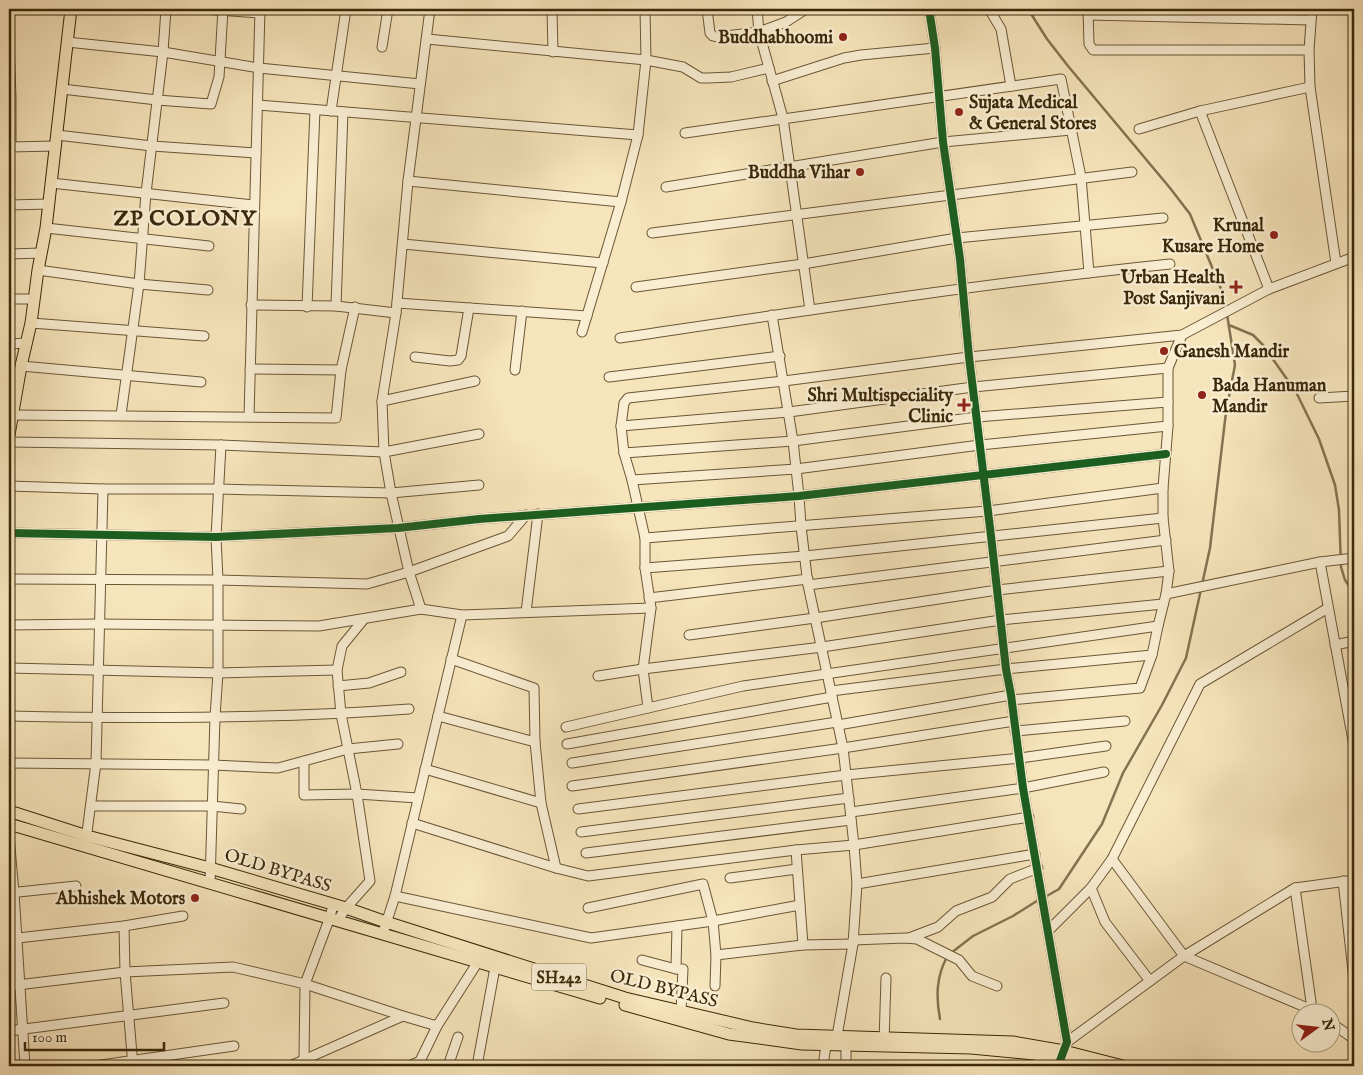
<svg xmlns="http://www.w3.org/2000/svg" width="1363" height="1075" viewBox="0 0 1363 1075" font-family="'IM FELL English',serif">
  <rect width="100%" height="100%" fill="#f6e4ba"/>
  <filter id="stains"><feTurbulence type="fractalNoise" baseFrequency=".004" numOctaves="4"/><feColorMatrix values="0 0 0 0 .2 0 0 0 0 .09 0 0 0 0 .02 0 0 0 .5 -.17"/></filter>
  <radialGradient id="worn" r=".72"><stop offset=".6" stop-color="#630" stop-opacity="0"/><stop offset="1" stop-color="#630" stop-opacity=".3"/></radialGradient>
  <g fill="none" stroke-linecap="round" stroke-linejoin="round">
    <!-- stream -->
    <g stroke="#857250" stroke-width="2.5">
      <polyline points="1028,9 1047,39 1068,66 1170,188 1190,214 1224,296 1226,309"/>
      <polyline points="1229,325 1253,335 1263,345 1296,392 1319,439 1335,485 1339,510 1341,567 1345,580 1354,593"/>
      <polyline points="1045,897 1059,889 1102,824 1123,773 1162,705 1186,658 1210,548 1226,412 1235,365 1227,314"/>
      <polyline points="951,953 973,936 1013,916 1040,899"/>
      <path d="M 940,1019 C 936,997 936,977 947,957"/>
    </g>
    <defs>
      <g id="minor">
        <polyline points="203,9 259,13"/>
        <polyline points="430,9 408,181 396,313 382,401 475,381"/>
        <polyline points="552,9 553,52"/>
        <polyline points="707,9 710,33 713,36 717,37 759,32 786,22 806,9"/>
        <polyline points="757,9 759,32 783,118 810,310"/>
        <polyline points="929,9 935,48 943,142 960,259 969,357 991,536 1006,669 1011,695 1023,788 1067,1042 1058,1066"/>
        <polyline points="989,9 1001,29 1011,86"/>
        <polyline points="1088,9 1089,44 1093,50 1309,50"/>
        <polyline points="1312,9 1309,50 1310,87 1336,263"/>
        <polyline points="1088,15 1311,20"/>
        <polyline points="427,39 646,60 683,67 701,78 708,78 731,77 769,68"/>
        <polyline points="9,41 11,98 11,147"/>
        <polyline points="67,42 163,52 259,68 420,84"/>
        <polyline points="382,47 388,9"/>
        <polyline points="772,81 844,58 861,55 935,48"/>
        <polyline points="62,89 157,100 211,104 219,77 223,9"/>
        <polyline points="258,105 638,135"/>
        <polyline points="331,111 346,9"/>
        <polyline points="1200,111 1269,289"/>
        <polyline points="1139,129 1200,111 1310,87"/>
        <polyline points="685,133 1061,79 1081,177 1089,273"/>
        <polyline points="57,135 152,146 256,153"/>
        <polyline points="9,147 56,146"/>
        <polyline points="408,181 621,202"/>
        <polyline points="51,183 253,205"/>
        <polyline points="666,187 943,142 1071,130"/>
        <polyline points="9,205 49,204"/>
        <polyline points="46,228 209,246"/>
        <polyline points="652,233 1132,172"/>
        <polyline points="403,244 603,263"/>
        <polyline points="9,254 41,253"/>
        <polyline points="38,270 139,284 208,290"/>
        <polyline points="636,287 803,264 957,238 1163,218"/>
        <polyline points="9,299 34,299"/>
        <polyline points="397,303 587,316"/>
        <polyline points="251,305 336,306 396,313"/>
        <polyline points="336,306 343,112"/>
        <polyline points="307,307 315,110"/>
        <polyline points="772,315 793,441 799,496 801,526 808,585 843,748 854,845 857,884 853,944 836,1042"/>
        <polyline points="31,323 204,336"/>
        <polyline points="582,332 621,202 638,135 646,60 645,9"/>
        <path d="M 620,338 C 803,311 986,283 1170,264"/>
        <polyline points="9,344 26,343"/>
        <polyline points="415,357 450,361 458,360 461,356 469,308"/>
        <polyline points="21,366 201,382"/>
        <polyline points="250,369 341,370"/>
        <polyline points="515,370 522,311"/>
        <polyline points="609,377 780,356"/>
        <polyline points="1319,398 1354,396"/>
        <polyline points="382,401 384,452 391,493 409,572 421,609"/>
        <polyline points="13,415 336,418 341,370 355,307"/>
        <polyline points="121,415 139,284 146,193 163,52 166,9"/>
        <polyline points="249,417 260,9"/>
        <polyline points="621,426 789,412 973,387 1168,368"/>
        <polyline points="9,442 221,445 384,452 479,434"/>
        <polyline points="624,453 793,441 977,417 1168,402"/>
        <polyline points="632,480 796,469 980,445 1168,426"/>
        <polyline points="9,486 103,489 218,489 391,493 479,485"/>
        <polyline points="9,533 216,537 398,528 479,519 799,496 1166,454"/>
        <polyline points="645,538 988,511 1163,488"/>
        <polyline points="1320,562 1354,746"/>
        <polyline points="645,568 805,556 1163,518"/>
        <polyline points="9,579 218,580 367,584 409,572 508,536 526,515"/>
        <polyline points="808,585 1166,540"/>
        <polyline points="1166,594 1320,562 1354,558"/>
        <polyline points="649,598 808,579"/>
        <polyline points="526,612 538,514"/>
        <polyline points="9,625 99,624 319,626 421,609 462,615 651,608"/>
        <polyline points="689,635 815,618 997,590 1169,571"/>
        <polyline points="1335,645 1354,641"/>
        <polyline points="451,659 534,688 535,742 541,803 556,868"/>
        <polyline points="9,668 218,673 337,670"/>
        <polyline points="598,676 643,669 822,647 1001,620 1163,604"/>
        <polyline points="338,686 369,683 401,672"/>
        <polyline points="831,691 1006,669 1152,655"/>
        <polyline points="1011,700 1140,688 1152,655 1158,626 1166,594 1169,571 1163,518 1163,488 1168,426 1168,368 1182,335"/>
        <polyline points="648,708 643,669 651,608 645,568 645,538 632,480 624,453 621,426 624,403 628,398 784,381 969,357 1182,335 1269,289 1354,257"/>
        <path d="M 9,716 C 142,719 276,719 409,709"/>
        <polyline points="438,716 535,742"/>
        <polyline points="838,725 1011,695"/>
        <polyline points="566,727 743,686 1158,626"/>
        <polyline points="1015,731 1125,721"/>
        <polyline points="567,744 832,697"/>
        <polyline points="304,761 304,795 357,794 418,798"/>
        <polyline points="9,763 213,765 278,768 348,749 398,744"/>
        <polyline points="572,763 837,722"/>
        <polyline points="425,769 541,803"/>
        <polyline points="572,786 843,748 1014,721"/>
        <polyline points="91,806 212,806 241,809"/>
        <polyline points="578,809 846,775 1020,758 1106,746"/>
        <polyline points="851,812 1023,788 1104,772"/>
        <polyline points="412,823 556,868 588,876 796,850 854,845 1029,817"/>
        <polyline points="581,832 849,798"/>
        <polyline points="9,836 14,893 25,1066"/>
        <polyline points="86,840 96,763 103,489"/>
        <polyline points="796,850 803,945"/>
        <polyline points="586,853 851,820"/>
        <polyline points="1112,859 1184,956 1317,1012"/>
        <polyline points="730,878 797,869"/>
        <polyline points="1343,881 1354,980"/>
        <polyline points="210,883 215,717 218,673 218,580 216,537 221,445"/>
        <polyline points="857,884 1035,854"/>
        <polyline points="1091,888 1105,922 1150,981"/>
        <polyline points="1295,888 1312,1009"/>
        <polyline points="9,893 76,886"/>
        <polyline points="395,896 591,938 713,921 800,905"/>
        <polyline points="588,908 703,884 713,921 716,955 715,986"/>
        <polyline points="338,920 346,908 370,881 357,794 341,714 337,670 342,646 364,619"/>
        <polyline points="124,926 125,972 133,1066"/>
        <polyline points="1049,930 1091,888 1112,859 1200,684 1328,608"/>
        <polyline points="383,933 395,896 462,615"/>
        <polyline points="909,938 938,927 956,911 992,897 1010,879 1038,868"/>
        <polyline points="9,939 124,926 183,916"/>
        <polyline points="853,940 905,938 917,939 959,960 972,976 997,986"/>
        <polyline points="716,955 803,945 853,944"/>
        <polyline points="642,960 676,969 683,969 681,1011"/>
        <polyline points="676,969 677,926"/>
        <polyline points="9,986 125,972 233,967 305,984 403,1016 437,1026"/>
        <polyline points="1330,1022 1354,1039"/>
        <polyline points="9,1031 224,1003"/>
        <polyline points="884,1042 886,978"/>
        <polyline points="1067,1042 1184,956 1295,888 1354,880"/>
        <polyline points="94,1066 234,1046"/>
        <polyline points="290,1066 403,1016"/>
        <polyline points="307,1066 304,1059 305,984 330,917 333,905"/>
        <polyline points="409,1066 420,1061 437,1026 481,957"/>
        <polyline points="448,1066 458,1037"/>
        <polyline points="477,1066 496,962"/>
        <polyline points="823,1066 827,1038"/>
        <polyline points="846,1066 846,1039"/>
      </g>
      <g id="major">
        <polyline points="9,435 21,366 31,323 38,270 46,228 71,9"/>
        <polyline points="9,811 87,836 210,868 346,908 386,922 625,998 753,1028 796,1035 1013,1042 1064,1051 1123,1066"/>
        <polyline points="9,824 600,998"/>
        <polyline points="625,1005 729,1034 802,1044 971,1048 1034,1054 1084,1066"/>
      </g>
    </defs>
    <!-- minor casing -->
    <use href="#minor" stroke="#6a5736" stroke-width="11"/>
    <!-- major casing -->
    <use href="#major" stroke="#3b280a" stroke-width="13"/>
    <!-- minor -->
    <use href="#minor" stroke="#f9edd2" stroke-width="9"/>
    <!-- major -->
    <use href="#major" stroke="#f6e4ba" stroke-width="11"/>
    <defs>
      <g id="cycleway">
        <polyline points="929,9 935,48 943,142 960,259 969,357 991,536 1006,669 1011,695 1023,788 1067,1042 1058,1066"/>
        <polyline points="9,533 216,537 398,528 479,519 799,496 1166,454"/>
      </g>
    </defs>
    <!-- cycleway casing -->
    <use href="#cycleway" stroke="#f9edd2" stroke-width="11"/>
    <!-- cycleway -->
    <use href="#cycleway" stroke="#1b5e20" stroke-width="8"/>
  </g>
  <!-- markers -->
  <g fill="#8f2418" stroke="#f9edd2" stroke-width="2">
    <circle cx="843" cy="37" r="5"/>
    <circle cx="959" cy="112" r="5"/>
    <circle cx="860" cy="172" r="5"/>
    <circle cx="1274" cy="235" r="5"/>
    <path d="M1233.5 279.5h5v5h5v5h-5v5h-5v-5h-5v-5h5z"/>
    <circle cx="1164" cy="351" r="5"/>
    <circle cx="1202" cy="395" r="5"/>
    <path d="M961.5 397.5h5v5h5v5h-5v5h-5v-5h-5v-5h5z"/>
    <circle cx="195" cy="898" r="5"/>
  </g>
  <g text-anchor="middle" stroke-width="5" stroke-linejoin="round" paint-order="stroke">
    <!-- shield labels -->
    <rect fill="#f9edd2" stroke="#746346" stroke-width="1" x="531.5" y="963.5" width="55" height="27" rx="4"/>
    <g font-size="16" font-weight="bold" fill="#3b280a">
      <text x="559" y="983">SH242</text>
    </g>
    <!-- poi labels -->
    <g font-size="18" font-weight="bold" fill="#3b280a" stroke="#f9edd2" text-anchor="end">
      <text x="833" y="43">Buddhabhoomi</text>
      <text x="969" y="108" text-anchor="start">Sujata Medical<tspan x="969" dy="21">&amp; General Stores</tspan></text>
      <text x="850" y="178">Buddha Vihar</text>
      <text x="1264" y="231">Krunal<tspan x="1264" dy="21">Kusare Home</tspan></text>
      <text x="1225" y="283">Urban Health<tspan x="1225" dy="21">Post Sanjivani</tspan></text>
      <text x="1174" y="357" text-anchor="start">Ganesh Mandir</text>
      <text x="1212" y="391" text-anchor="start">Bada Hanuman<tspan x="1212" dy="21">Mandir</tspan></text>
      <text x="953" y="401">Shri Multispeciality<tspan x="953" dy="21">Clinic</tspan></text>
      <text x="185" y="904">Abhishek Motors</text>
    </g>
    <!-- street labels -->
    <g font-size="18" fill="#3b280a" stroke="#f9edd2">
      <text transform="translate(278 870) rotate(17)" y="6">OLD BYPASS</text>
      <text transform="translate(664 988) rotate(14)" y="6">OLD BYPASS</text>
    </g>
    <!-- district labels -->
    <g font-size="22" font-weight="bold" letter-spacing="1" fill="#3b280a" stroke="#f9edd2">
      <text x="185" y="225">ZP COLONY</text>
    </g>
  </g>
  <!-- margin -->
  <rect width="1363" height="1075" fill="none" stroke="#f6e4ba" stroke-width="30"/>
  <rect x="10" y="10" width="1343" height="1055" fill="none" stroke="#3b280a" stroke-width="2.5"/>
  <rect x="15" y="15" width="1333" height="1045" fill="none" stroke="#3b280a"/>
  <!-- north arrow -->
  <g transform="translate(1316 1028) rotate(75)"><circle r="24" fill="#f9edd2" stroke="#ad9e82"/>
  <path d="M0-4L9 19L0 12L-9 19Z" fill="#8f2418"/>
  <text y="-8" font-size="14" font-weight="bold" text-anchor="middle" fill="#3b280a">N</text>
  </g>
  <!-- scale -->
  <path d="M25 1042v8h139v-8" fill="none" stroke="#3b280a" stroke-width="2.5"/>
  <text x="32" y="1042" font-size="15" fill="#3b280a" stroke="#f9edd2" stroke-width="4" paint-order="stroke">100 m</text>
  <rect width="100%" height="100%" filter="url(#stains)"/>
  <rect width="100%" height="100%" fill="url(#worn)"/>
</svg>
